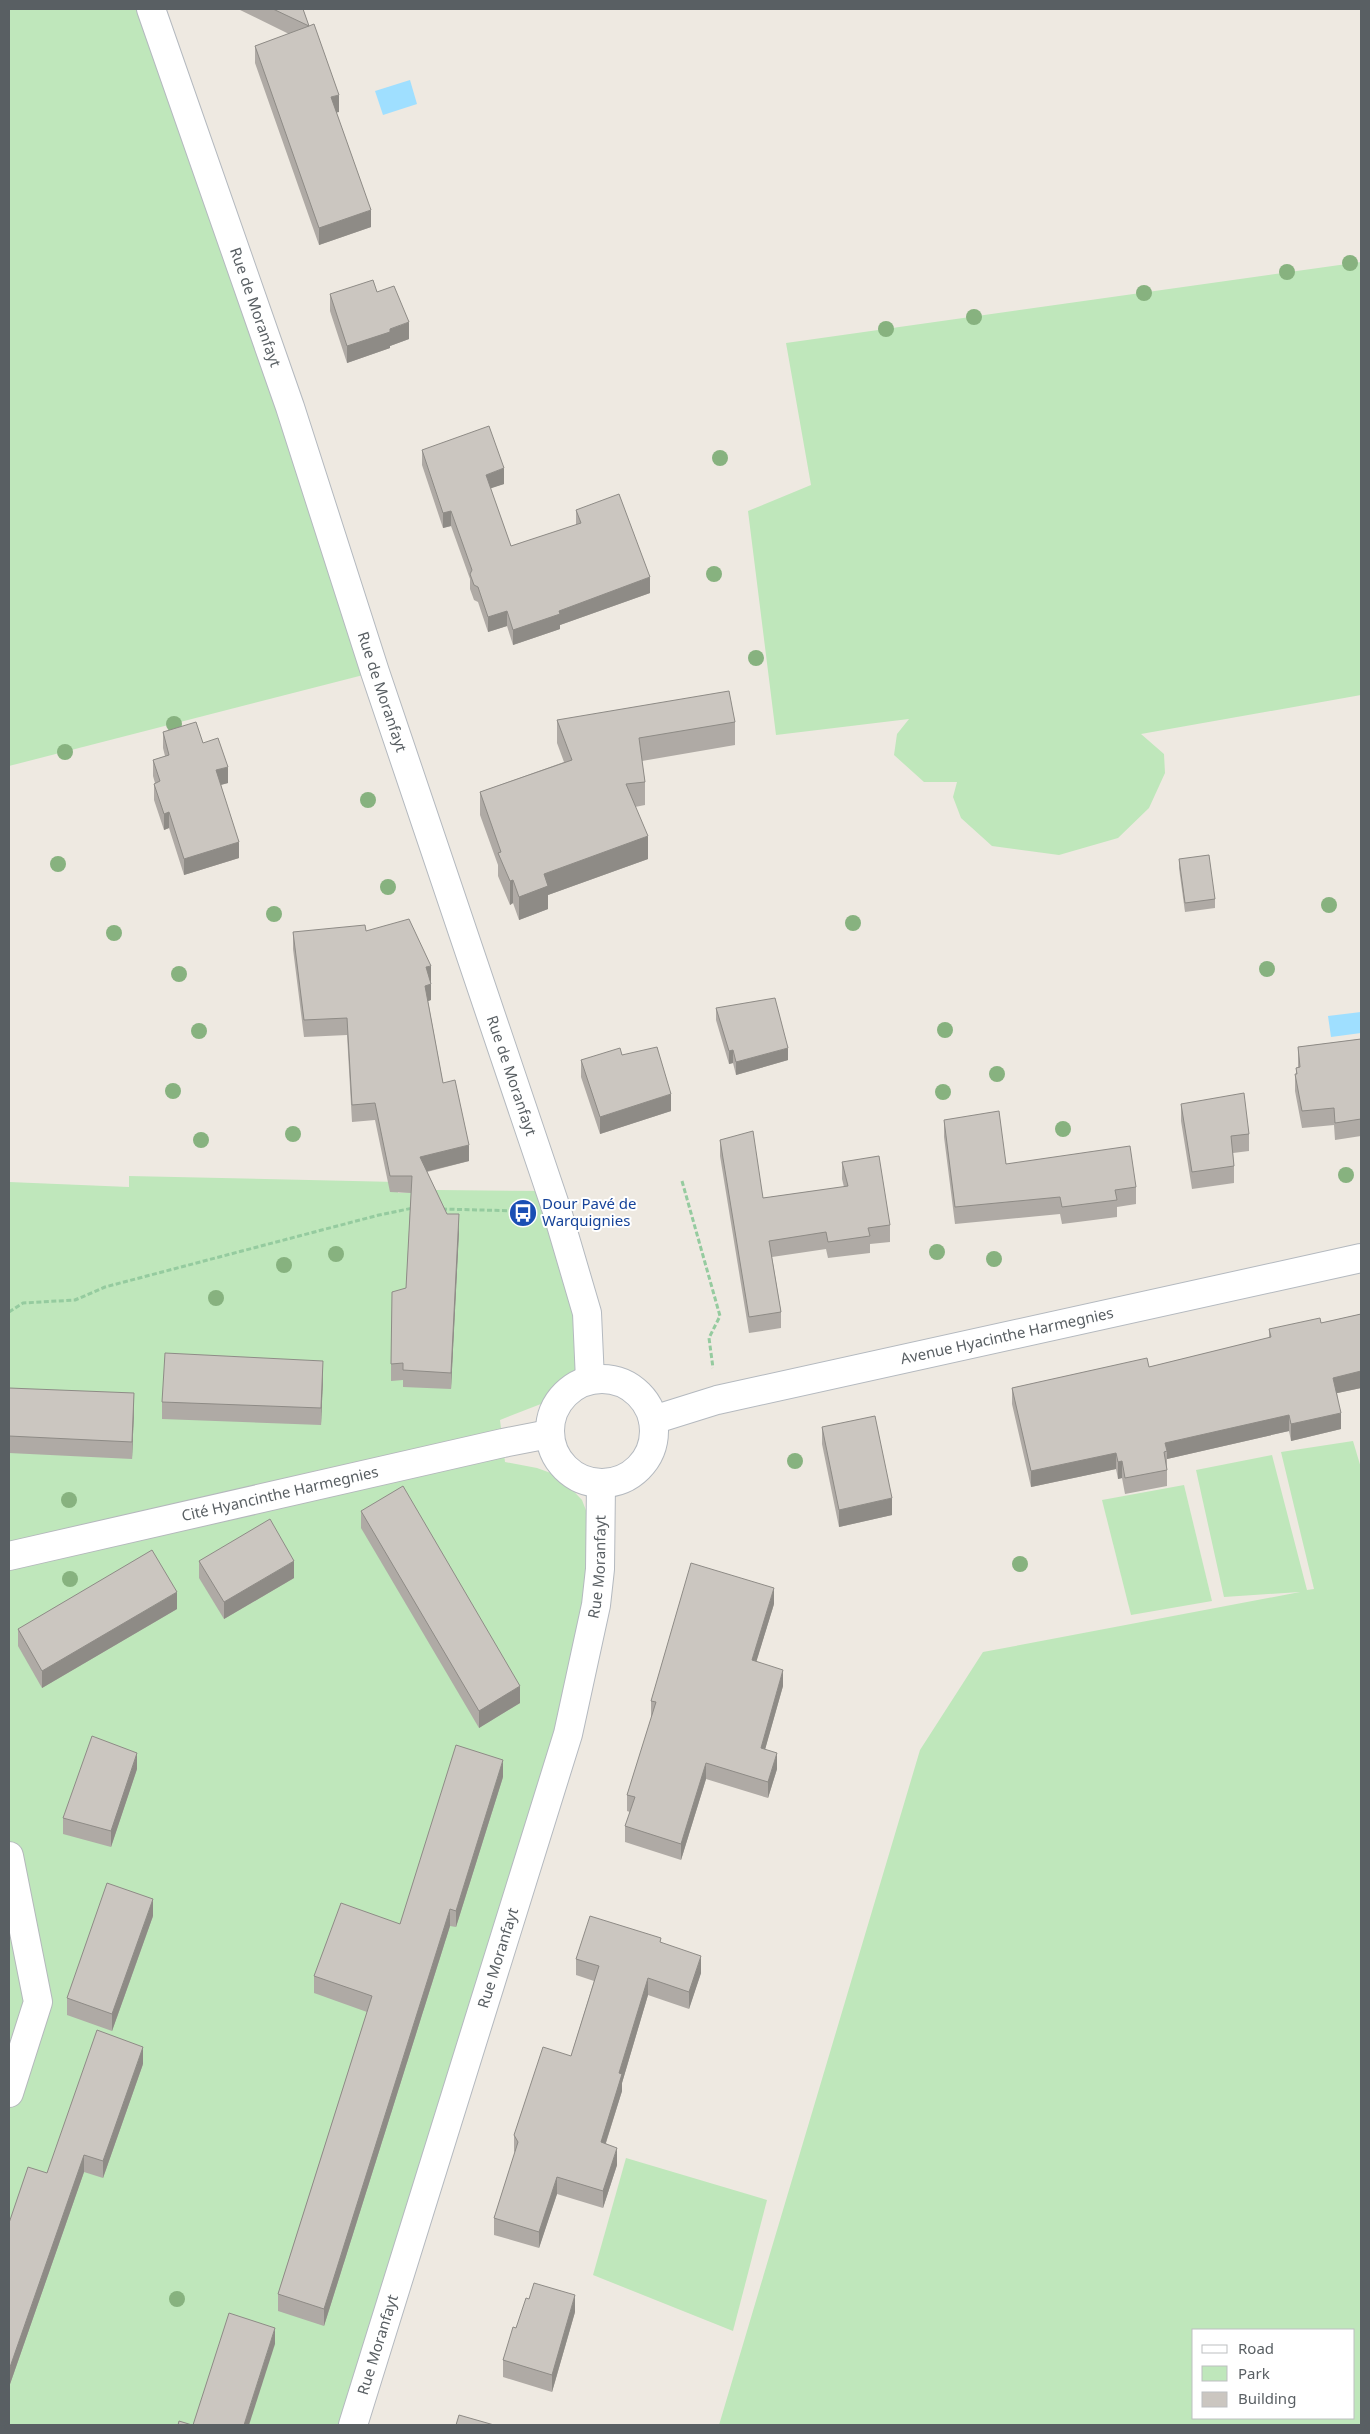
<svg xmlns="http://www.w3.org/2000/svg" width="1370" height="2434" viewBox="0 0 1370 2434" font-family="'Noto Sans',sans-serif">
  <rect width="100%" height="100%" fill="#eee9e1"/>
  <!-- green -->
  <g fill="#bfe7bb" fill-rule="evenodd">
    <polygon points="9,9 151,9 375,672 9,766"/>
    <polygon points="1361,262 1361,695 1141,734 1164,754 1165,773 1149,808 1118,838 1059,855 992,846 961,818 953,797 957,782 924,782 894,755 897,734 909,719 776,735 748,511 811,485 786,343"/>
    <polygon points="129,1176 397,1182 398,1193 437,1190 550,1191 587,1313 576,1371 546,1402 500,1420 505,1462 537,1468 559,1476 582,1500 592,1526 596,1605 353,2425 9,2425 9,1182 129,1187"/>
    <path d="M 1353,1441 L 1361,1468 L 1361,2425 L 719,2425 L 920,1750 L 983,1652 L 1300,1592 L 1224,1597 L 1196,1470 L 1272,1455 L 1307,1590 L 1314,1589 L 1281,1452 ZM 1194,2330 L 1354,2330 L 1354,2418 L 1194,2418 Z"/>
    <polygon points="1184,1485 1212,1601 1131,1615 1102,1500"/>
    <polygon points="626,2158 767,2200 733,2331 593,2275"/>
  </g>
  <!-- water -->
  <g fill="#9fdfff">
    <polygon points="410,80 417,104 383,115 375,91"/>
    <polygon points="1361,1012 1361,1033 1331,1037 1328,1016"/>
  </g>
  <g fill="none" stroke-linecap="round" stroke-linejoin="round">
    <defs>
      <g id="street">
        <path id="s1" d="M 9,1556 L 503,1443 L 549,1434"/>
        <polyline points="9,1856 38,2002 9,2093"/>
      </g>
      <g id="secondary">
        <path id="s2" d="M 151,9 L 290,407 L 375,672 L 557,1211 L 587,1313 L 590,1380"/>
        <circle cx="602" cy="1431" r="52"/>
        <path id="s3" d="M 653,1420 L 717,1400 L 1361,1258"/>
        <path id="s4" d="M 353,2425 L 568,1734 L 596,1605 L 600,1569 L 601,1484"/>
      </g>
    </defs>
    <!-- street casing -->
    <use href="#street" stroke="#b4b8bc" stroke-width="30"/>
    <!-- secondary casing -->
    <use href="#secondary" stroke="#b4b9bf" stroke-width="30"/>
    <!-- path -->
    <g stroke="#95cb9f" stroke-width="3" stroke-dasharray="5 2.5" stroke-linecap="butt">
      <polyline points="682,1181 720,1316 709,1338 713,1368"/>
      <polyline points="442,1209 520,1211"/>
      <polyline points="9,1312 23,1303 75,1300 105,1287 379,1215 413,1208"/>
    </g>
    <!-- street -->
    <use href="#street" stroke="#fff" stroke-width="28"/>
    <!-- secondary -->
    <use href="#secondary" stroke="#fff" stroke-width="28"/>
  </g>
  <!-- trees -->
  <g fill="#87b27f">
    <circle cx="1350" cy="263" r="8"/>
    <circle cx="1287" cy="272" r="8"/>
    <circle cx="1144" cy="293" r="8"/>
    <circle cx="974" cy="317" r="8"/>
    <circle cx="886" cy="329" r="8"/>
    <circle cx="720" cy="458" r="8"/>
    <circle cx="714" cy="574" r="8"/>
    <circle cx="756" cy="658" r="8"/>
    <circle cx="174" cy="724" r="8"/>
    <circle cx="65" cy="752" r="8"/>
    <circle cx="368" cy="800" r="8"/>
    <circle cx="58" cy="864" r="8"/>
    <circle cx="388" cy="887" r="8"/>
    <circle cx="1329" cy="905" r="8"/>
    <circle cx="274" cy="914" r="8"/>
    <circle cx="853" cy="923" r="8"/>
    <circle cx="114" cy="933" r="8"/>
    <circle cx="1267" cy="969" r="8"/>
    <circle cx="179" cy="974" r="8"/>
    <circle cx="945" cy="1030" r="8"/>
    <circle cx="199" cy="1031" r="8"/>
    <circle cx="997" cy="1074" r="8"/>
    <circle cx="173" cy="1091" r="8"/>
    <circle cx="943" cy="1092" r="8"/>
    <circle cx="1063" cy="1129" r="8"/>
    <circle cx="293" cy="1134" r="8"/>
    <circle cx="201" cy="1140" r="8"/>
    <circle cx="1346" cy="1175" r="8"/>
    <circle cx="937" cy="1252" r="8"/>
    <circle cx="336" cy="1254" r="8"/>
    <circle cx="994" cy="1259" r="8"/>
    <circle cx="284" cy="1265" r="8"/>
    <circle cx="216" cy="1298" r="8"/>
    <circle cx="795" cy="1461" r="8"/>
    <circle cx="69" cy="1500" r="8"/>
    <circle cx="1020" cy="1564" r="8"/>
    <circle cx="70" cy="1579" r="8"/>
    <circle cx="177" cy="2299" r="8"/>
  </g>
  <!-- wall -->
  <g fill="#afaaa5">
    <polygon points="238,9 303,9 339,112 336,112 371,227 319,245 255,63 255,46 289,34"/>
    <polygon points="377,292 409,339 390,346 390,348 347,363 330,311 330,294"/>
    <polygon points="422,450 504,484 490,488 511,546 576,525 576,510 650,593 560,625 560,629 513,645 507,626 488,632 478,602 474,600 470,589 470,579 451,526 443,528 422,465"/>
    <polygon points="557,720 735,722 735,745 642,761 645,782 645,805 635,807 648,859 548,895 548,909 519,920 513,903 510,905 498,876 498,865 480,815 480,792 564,762 557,743"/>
    <polygon points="163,732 203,743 228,783 221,785 239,858 184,875 169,828 164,830 154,800 154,784 155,783 153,776 153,760 165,756 163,748"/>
    <polygon points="1179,859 1215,899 1215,908 1185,912 1179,868"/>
    <polygon points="366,931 431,982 430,982 431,1000 428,1001 443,1083 469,1161 427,1172 447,1214 459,1231 451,1389 403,1387 403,1380 391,1381 391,1364 406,1288 411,1193 390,1192 375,1120 352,1122 347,1035 304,1037 293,949 293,932"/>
    <polygon points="716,1008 788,1060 736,1075 733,1063 729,1064 716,1020"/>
    <polygon points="1361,1039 1361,1136 1335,1140 1334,1125 1302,1128 1295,1091 1295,1074 1296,1074 1296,1068 1298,1067 1298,1047"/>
    <polygon points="622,1055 671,1111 600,1134 581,1077 581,1060"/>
    <polygon points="1181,1104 1249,1134 1249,1151 1233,1153 1234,1166 1234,1183 1192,1189 1181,1121"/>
    <polygon points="944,1120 1006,1164 1136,1187 1136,1204 1117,1207 1117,1217 1062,1224 1060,1214 955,1224 944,1137"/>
    <polygon points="720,1140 763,1198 844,1187 842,1179 842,1162 890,1225 890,1242 870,1244 870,1253 828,1258 826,1249 772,1257 781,1312 781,1328 749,1333 720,1156"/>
    <polygon points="1361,1314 1361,1388 1337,1393 1341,1429 1291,1441 1289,1431 1167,1459 1167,1486 1125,1494 1122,1478 1118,1479 1116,1469 1031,1487 1012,1404 1012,1388 1149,1367 1269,1338 1269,1329 1321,1323"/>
    <polygon points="323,1378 321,1425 162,1419 162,1402"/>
    <polygon points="9,1388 134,1410 132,1459 9,1453"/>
    <polygon points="822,1427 892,1515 839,1527 822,1444"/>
    <polygon points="361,1511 520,1703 479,1728 361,1528"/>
    <polygon points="199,1561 294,1578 224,1619 199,1578"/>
    <polygon points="774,1604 756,1662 783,1686 765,1749 777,1769 768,1798 706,1779 681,1860 625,1842 625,1826 630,1812 627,1811 627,1795 652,1717 651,1717 651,1701"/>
    <polygon points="177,1609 42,1688 18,1646 18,1629"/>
    <polygon points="137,1769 111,1847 63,1834 63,1818"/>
    <polygon points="503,1777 456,1927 450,1926 324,2326 278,2311 278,2294 367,2012 314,1993 314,1976 400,1924"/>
    <polygon points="153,1916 112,2031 67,2015 67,1998"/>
    <polygon points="661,1943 701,1973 689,2009 648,1995 622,2083 622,2091 606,2143 617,2165 603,2208 557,2194 539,2248 494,2235 494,2218 515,2153 514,2151 514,2135 571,2056 594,1981 576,1975 576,1959"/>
    <polygon points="143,2064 103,2178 84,2172 9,2387 9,2223"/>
    <polygon points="575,2312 552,2392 503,2377 503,2360 516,2328"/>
  </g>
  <!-- shaded-wall -->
  <g fill="#8e8b86">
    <polygon points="339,95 339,112 331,114 331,97"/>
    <polygon points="371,210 371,227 319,245 319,228"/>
    <polygon points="409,322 409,339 390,346 390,348 347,363 347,346"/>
    <polygon points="504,468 504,484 486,490 486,475"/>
    <polygon points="451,511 451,526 443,528 443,513"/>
    <polygon points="650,577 650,593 560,625 560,629 513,645 513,630 559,611"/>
    <polygon points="507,611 507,626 488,632 488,617"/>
    <polygon points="228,767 228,783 216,786 216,770"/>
    <polygon points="169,812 169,828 164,830 164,814"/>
    <polygon points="648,836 648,859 548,895 548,909 519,920 519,897 544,874"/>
    <polygon points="239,842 239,858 184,875 184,859"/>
    <polygon points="513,880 513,903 510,905 510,881"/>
    <polygon points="431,966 431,982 426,984 426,967"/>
    <polygon points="431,984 431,1000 425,1002 425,986"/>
    <polygon points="788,1048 788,1060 736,1075 736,1062"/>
    <polygon points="733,1050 733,1063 729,1064 729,1051"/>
    <polygon points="671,1094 671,1111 600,1134 600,1117"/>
    <polygon points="469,1145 469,1161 420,1173 420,1157"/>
    <polygon points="459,1214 459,1231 451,1389 451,1373"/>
    <polygon points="323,1361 323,1378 321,1425 321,1408"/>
    <polygon points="1361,1371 1361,1388 1333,1394 1333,1378"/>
    <polygon points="134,1393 134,1410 132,1459 132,1442"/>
    <polygon points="1341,1413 1341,1429 1291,1441 1291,1424"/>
    <polygon points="1289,1415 1289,1431 1167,1459 1167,1451 1165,1443"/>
    <polygon points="1116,1453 1116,1469 1031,1487 1031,1471"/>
    <polygon points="1122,1461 1122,1478 1118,1479 1118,1462"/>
    <polygon points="892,1498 892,1515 839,1527 839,1510"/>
    <polygon points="294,1561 294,1578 224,1619 224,1602"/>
    <polygon points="774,1588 774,1604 752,1676 752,1660"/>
    <polygon points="177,1592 177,1609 42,1688 42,1671"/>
    <polygon points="783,1670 783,1686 761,1764 761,1748"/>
    <polygon points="520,1686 520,1703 479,1728 479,1711"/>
    <polygon points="137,1753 137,1769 111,1847 111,1831"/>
    <polygon points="777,1753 777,1769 768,1798 768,1782"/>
    <polygon points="503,1760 503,1777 456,1927 456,1911"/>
    <polygon points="706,1763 706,1779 681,1860 681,1844"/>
    <polygon points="153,1899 153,1916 112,2031 112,2014"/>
    <polygon points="450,1909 450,1926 324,2326 324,2309"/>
    <polygon points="701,1956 701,1973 689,2009 689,1992"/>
    <polygon points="648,1978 648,1995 622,2083 622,2091 601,2158 601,2142 619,2073"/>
    <polygon points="143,2047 143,2064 103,2178 103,2161"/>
    <polygon points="617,2148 617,2165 603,2208 603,2191"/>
    <polygon points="84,2155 84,2172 9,2387 9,2370"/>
    <polygon points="557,2177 557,2194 539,2248 539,2232"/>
    <polygon points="575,2295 575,2312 552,2392 552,2375"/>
    <polygon points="275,2328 275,2344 249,2425 244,2425"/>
  </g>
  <!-- building -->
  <g fill="#cbc6c0" stroke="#8e8b86">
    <polygon points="273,9 303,9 309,26 314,24 339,95 331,97 371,210 319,228 255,46 309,26"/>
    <polygon points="373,280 377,292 394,286 409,322 390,329 390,332 347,346 330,294"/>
    <polygon points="489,426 504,468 486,475 511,546 581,523 576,510 619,494 650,577 559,611 560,614 513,630 507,611 488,617 478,587 474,585 470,574 472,570 451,511 443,513 422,450"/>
    <polygon points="729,691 735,722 639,738 645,782 626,784 648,836 544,874 548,886 519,897 513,880 510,881 498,853 501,852 480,792 572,760 557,720"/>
    <polygon points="196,722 203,743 218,738 228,767 216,770 239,842 184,859 169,812 164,814 154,784 160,781 153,760 169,755 163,732"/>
    <polygon points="1209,855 1215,899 1185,903 1179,859"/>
    <polygon points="409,919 431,966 426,967 431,984 425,986 443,1083 455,1080 469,1145 420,1157 447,1214 459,1214 451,1373 403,1370 403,1363 391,1364 392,1292 406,1288 412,1176 390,1176 375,1103 352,1105 347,1018 304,1020 293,932 365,925 366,931"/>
    <polygon points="775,998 788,1048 736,1062 733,1050 729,1051 716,1008"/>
    <polygon points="1361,1039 1361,1119 1335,1123 1334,1108 1302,1111 1295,1074 1297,1074 1296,1068 1300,1067 1298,1047"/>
    <polygon points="657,1047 671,1094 600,1117 581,1060 620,1048 622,1055"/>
    <polygon points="1244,1093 1249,1134 1231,1136 1234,1166 1192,1172 1181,1104"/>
    <polygon points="999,1111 1006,1164 1130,1146 1136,1187 1115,1190 1117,1200 1062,1207 1060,1197 955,1207 944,1120"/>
    <polygon points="753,1131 763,1198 848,1186 842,1162 879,1156 890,1225 868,1228 870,1236 828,1242 826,1232 769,1241 781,1312 749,1317 720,1140"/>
    <polygon points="1361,1314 1361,1371 1333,1378 1341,1413 1291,1424 1289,1415 1165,1443 1167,1451 1164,1452 1167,1470 1125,1478 1122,1461 1118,1462 1116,1453 1031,1471 1012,1388 1147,1358 1149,1367 1271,1337 1269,1329 1320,1318 1321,1323"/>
    <polygon points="165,1353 323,1361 321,1408 162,1402"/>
    <polygon points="9,1388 134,1393 132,1442 9,1436"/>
    <polygon points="875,1416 892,1498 839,1510 822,1427"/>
    <polygon points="403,1486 520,1686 479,1711 361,1511"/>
    <polygon points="270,1519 294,1561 224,1602 199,1561"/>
    <polygon points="152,1550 177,1592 42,1671 18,1629"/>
    <polygon points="691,1563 774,1588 752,1660 783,1670 761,1748 777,1753 768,1782 706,1763 681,1844 625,1826 635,1797 627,1795 656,1702 651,1701"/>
    <polygon points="92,1736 137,1753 111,1831 63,1818"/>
    <polygon points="456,1745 503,1760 456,1911 450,1909 324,2309 278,2294 372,1996 314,1976 341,1903 400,1924"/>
    <polygon points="107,1883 153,1899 112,2014 67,1998"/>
    <polygon points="590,1916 661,1938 660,1942 701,1956 689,1992 648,1978 619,2073 622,2074 601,2142 617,2148 603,2191 557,2177 539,2232 494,2218 518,2142 514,2135 543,2047 571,2056 599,1966 576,1959"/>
    <polygon points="97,2030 143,2047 103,2161 84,2155 9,2370 9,2223 28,2167 47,2173"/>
    <polygon points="534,2283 575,2295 552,2375 503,2360 513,2327 516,2328 526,2298 529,2299"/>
    <polygon points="229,2313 275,2328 244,2425 193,2425"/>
    <polygon points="459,2415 494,2425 456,2425"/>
    <polygon points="179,2421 192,2425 178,2425"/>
  </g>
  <!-- icons -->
  <defs>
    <symbol id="bus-disc" viewBox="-11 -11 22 22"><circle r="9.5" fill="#1a4fb4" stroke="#fff"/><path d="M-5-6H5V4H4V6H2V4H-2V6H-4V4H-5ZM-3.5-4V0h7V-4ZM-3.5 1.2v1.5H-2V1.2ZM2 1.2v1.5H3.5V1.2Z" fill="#fff"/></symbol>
  </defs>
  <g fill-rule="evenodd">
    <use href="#bus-disc" x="507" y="1197" width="32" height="32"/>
  </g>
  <g text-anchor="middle" stroke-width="4" stroke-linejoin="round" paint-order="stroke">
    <!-- street labels -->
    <g font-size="15" fill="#595f63" stroke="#fff">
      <text dy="5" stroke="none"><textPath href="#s2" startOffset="316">Rue de Moranfayt</textPath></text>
      <text dy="5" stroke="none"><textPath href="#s2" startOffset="721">Rue de Moranfayt</textPath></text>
      <text dy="5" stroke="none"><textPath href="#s2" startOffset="1126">Rue de Moranfayt</textPath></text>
      <text dy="5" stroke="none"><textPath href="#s3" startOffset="364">Avenue Hyacinthe Harmegnies</textPath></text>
      <text dy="5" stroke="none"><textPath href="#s1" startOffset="278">Cité Hyancinthe Harmegnies</textPath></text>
      <text dy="5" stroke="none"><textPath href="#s4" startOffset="894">Rue Moranfayt</textPath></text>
      <text dy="5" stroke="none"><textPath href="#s4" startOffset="489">Rue Moranfayt</textPath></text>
      <text dy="5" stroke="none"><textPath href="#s4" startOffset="84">Rue Moranfayt</textPath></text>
    </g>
    <!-- transit labels -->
    <g font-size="15" fill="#164399" stroke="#fff" text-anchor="start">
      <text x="542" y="1209">Dour Pavé de<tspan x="542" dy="17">Warquignies</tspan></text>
    </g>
  </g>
  <!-- border -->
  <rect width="1370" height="2434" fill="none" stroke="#595f63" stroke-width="20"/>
  <!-- legend -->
  <rect x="1192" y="2329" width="162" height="90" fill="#ffffff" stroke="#bdbfc1"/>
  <rect x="1202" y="2345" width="25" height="8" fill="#ffffff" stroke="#bdbfc1"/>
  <text x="1238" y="2354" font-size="15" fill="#595f63">Road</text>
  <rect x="1202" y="2366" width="25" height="15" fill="#bfe7bb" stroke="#bdbfc1"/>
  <text x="1238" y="2379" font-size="15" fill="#595f63">Park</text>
  <rect x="1202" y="2392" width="25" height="15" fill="#cbc6c0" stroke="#bdbfc1"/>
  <text x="1238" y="2404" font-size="15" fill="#595f63">Building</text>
</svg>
